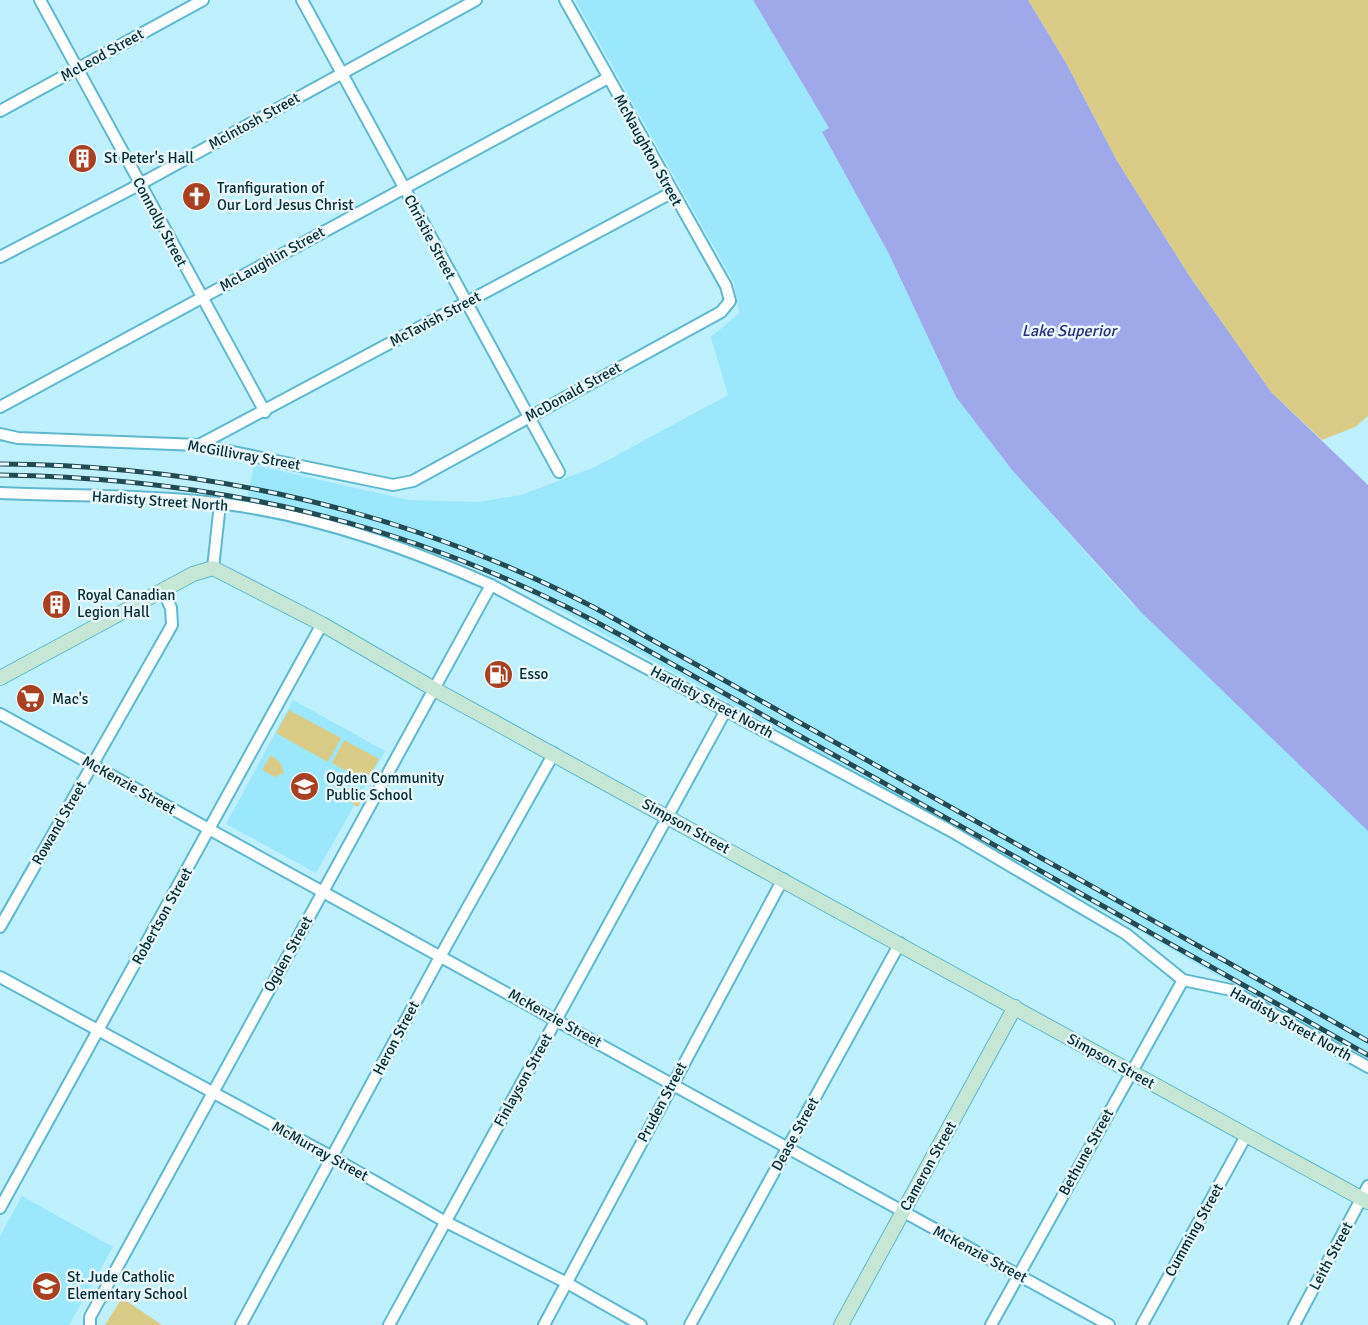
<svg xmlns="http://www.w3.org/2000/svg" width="1368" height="1325" viewBox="0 0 1368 1325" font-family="Signika,sans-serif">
  <rect width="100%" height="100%" fill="#bef0fe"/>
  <!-- built -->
  <g fill="#9be8fd">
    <polygon points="575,0 753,0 829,128 822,132 889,254 956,397 1012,470 1131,603 1198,661 1368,831 1368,1061 983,842 520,588 472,567 389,538 247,501 254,465 409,500 478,502 521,495 595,467 728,395 711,337 739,313 734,283"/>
    <polygon points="293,700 385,751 316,873 226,824"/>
    <polygon points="22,1196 113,1247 69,1325 0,1325 0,1236"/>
  </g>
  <!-- green -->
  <g fill="#dacb86">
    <polygon points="1028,0 1368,0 1368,416 1355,427 1322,440 1271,392 1190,277 1117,161 1066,63"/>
    <polygon points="289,710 341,738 328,762 276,733"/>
    <polygon points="344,740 379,759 366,782 332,763"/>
    <polygon points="271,755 281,764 284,773 275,777 262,770"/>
    <polygon points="346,788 364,794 358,807 341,797"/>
    <polygon points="122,1298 162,1325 105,1325"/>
  </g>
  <!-- water -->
  <polygon fill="#9fa9ea" points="753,0 1028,0 1066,63 1117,161 1190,277 1271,392 1368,485 1368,831 1141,612 1012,470 956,397 889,254 822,132 829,128"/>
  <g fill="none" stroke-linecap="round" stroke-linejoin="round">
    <defs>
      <g id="street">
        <polyline points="40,0 265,412"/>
        <polyline points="302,0 559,472"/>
        <polyline points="0,111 203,0"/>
        <polyline points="0,257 131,189 476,0"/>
        <polyline points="0,407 608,78"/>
        <polyline points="0,434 18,438 199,445 393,485 413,481 721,312 730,301 726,286 565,0"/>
        <polyline points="199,445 671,193"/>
        <path d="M 0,493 C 72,496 146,495 218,503 C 312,514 406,547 491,585 L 951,831 L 1126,934 L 1183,980 L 1231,990 L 1368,1067"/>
        <polyline points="213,568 220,504"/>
        <polyline points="0,714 1109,1325"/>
        <polyline points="0,927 172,625 171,608 163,591"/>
        <polyline points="0,977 332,1157 444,1221 567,1283 641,1325"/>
        <polyline points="0,1208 322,624"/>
        <polyline points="90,1325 90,1317 491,585"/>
        <polyline points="241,1325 441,955 554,753"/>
        <polyline points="389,1325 726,710"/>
        <polyline points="544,1325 783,879"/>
        <polyline points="690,1325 900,943"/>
        <polyline points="991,1325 1183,980"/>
        <polyline points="1142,1325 1246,1136"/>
        <polyline points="1294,1325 1368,1186"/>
      </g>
      <g id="secondary">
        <polyline points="0,678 193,574 213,568 322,624 434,689 1368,1202"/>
        <polyline points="841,1325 1015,1007"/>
      </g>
    </defs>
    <!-- street casing -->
    <use href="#street" stroke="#5fb8cf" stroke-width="14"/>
    <!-- secondary casing -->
    <use href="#secondary" stroke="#5fb8cf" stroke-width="16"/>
    <!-- street -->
    <use href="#street" stroke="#fff" stroke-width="10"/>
    <!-- secondary -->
    <use href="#secondary" stroke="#c7e7d6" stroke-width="14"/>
    <defs>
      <g id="rail">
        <path d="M 0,464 C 209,465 412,512 597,609 L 1368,1041"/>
        <path d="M 0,475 C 226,478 426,527 624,637 L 1368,1055"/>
      </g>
    </defs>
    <!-- rail casing -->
    <use href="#rail" stroke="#224b55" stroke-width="5"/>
    <!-- rail -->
    <use href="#rail" stroke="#e7f7fc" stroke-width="3" stroke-dasharray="9" stroke-linecap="butt"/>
  </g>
  <!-- icons -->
  <defs>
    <symbol id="building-disc" viewBox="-11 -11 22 22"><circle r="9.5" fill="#a84021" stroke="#e7f7fc"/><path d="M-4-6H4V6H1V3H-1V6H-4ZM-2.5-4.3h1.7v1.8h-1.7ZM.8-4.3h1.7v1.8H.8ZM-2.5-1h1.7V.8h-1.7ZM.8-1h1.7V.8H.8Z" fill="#fff"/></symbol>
    <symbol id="church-disc" viewBox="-11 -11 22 22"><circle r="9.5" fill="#a84021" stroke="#e7f7fc"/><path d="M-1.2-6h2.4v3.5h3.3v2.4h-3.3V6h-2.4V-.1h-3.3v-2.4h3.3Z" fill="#fff"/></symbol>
    <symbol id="fuel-disc" viewBox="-11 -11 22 22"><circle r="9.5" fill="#a84021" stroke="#e7f7fc"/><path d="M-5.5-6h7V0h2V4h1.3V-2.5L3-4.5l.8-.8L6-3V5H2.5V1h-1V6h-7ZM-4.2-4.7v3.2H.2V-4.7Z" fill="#fff"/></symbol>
    <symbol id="supermarket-disc" viewBox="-11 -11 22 22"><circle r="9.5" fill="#a84021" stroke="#e7f7fc"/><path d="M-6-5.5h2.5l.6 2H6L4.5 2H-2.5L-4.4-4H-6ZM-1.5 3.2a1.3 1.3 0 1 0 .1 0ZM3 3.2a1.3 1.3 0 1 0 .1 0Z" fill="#fff"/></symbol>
    <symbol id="school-disc" viewBox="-11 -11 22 22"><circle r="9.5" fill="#a84021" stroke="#e7f7fc"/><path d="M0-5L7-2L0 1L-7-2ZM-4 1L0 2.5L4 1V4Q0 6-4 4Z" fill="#fff"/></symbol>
  </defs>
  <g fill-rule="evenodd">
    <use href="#building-disc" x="66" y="142" width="33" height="33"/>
    <use href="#church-disc" x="180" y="180" width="33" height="33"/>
    <use href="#building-disc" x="40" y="588" width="33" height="33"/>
    <use href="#fuel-disc" x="482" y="658" width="33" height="33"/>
    <use href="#supermarket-disc" x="14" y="682" width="33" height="33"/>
    <use href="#school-disc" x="288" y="770" width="33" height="33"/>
    <use href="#school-disc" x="30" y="1270" width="33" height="33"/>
  </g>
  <g text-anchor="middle" stroke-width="5" stroke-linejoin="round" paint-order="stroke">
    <!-- street labels -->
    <g font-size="15" fill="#032b34" stroke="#e7f7fc">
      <text transform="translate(102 55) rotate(-29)" y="5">McLeod Street</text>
      <text transform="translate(254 121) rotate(-29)" y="5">McIntosh Street</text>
      <text transform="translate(648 150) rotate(61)" y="5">McNaughton Street</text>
      <text transform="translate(160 222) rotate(62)" y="5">Connolly Street</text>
      <text transform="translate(430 237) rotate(62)" y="5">Christie Street</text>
      <text transform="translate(272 259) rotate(-29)" y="5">McLaughlin Street</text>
      <text transform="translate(435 319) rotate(-28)" y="5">McTavish Street</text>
      <text transform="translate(573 392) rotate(-29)" y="5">McDonald Street</text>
      <text transform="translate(244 455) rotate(10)" y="5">McGillivray Street</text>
      <text transform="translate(160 501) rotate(4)" y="5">Hardisty Street North</text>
      <text transform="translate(712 702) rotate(28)" y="5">Hardisty Street North</text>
      <text transform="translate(129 785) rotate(29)" y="5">McKenzie Street</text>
      <text transform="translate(59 823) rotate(-60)" y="5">Rowand Street</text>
      <text transform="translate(686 826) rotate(29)" y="5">Simpson Street</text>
      <text transform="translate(162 916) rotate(-61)" y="5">Robertson Street</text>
      <text transform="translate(288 954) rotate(-61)" y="5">Ogden Street</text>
      <text transform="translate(555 1018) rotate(29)" y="5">McKenzie Street</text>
      <text transform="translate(1291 1024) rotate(29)" y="5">Hardisty Street North</text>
      <text transform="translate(396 1038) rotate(-62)" y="5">Heron Street</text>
      <text transform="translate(1111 1061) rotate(29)" y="5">Simpson Street</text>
      <text transform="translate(523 1080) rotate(-61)" y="5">Finlayson Street</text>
      <text transform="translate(662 1102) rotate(-62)" y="5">Pruden Street</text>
      <text transform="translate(795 1134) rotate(-61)" y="5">Dease Street</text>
      <text transform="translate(320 1151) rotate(29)" y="5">McMurray Street</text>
      <text transform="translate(1086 1152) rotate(-61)" y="5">Bethune Street</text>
      <text transform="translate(928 1166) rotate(-61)" y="5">Cameron Street</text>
      <text transform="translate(1194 1230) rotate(-61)" y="5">Cumming Street</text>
      <text transform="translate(980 1254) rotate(28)" y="5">McKenzie Street</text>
      <text transform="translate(1331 1256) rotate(-62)" y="5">Leith Street</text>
    </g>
    <!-- poi labels -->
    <g font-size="15" fill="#032b34" stroke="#e7f7fc" text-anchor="start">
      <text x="104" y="163">St Peter's Hall</text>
      <text x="217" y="193">Tranfiguration of<tspan x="217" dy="17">Our Lord Jesus Christ</tspan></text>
      <text x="77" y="600">Royal Canadian<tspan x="77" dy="17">Legion Hall</tspan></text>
      <text x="519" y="679">Esso</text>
      <text x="52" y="704">Mac's</text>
      <text x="326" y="783">Ogden Community<tspan x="326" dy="17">Public School</tspan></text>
      <text x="67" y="1282">St. Jude Catholic<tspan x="67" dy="17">Elementary School</tspan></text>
    </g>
    <!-- water labels -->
    <g font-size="16" font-style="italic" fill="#2c2d78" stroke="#e7f7fc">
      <text x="1069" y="336">Lake Superior</text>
    </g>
  </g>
</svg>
